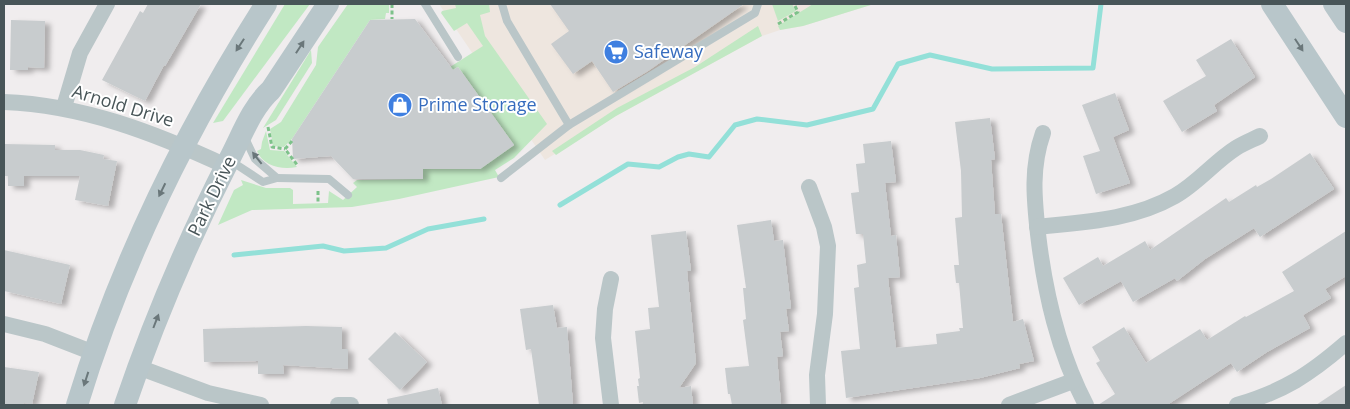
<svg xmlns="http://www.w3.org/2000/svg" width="1350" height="409" viewBox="0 0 1350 409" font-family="'Open Sans',sans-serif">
  <defs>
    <filter id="shadow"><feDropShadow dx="5.5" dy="3" stdDeviation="2.5" flood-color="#0004"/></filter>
  </defs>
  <rect width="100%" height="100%" fill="#f0edee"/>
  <!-- commercial -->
  <polygon fill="#eee6df" points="439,4 874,4 803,26 780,30 762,36 616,116 545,160"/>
  <!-- green -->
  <g fill="#c1e8c3">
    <polygon points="285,4 310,4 223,121 213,123"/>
    <polygon points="348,4 389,4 389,13 386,13 385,19 370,20 292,139 284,147 273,146 270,129 281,122 316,65 318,47"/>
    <polygon points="455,4 489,4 490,12 480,15 485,36 547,124 514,158 495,170 499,177 399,199 352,207 252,210 218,225 234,190 243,185 241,180 266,188 290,188 293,190 293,204 328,203 329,191 343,200 357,187 353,183 357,180 423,179 423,169 480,169 514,145 458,67 453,70 450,67 483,46 467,23 454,31 441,13 442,11 456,8"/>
    <polygon points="772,4 792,4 796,11 778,21"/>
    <polygon points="813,4 874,4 803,26 780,30 778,26"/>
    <polygon points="758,26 762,36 616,116 556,155 552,151 617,108 695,67"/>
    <polygon points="311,50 312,63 276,120 263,128"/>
    <path d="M 266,131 L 270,150 L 284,151 L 297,167 C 281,170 263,166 257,151 L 261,149 L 262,142 Z"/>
  </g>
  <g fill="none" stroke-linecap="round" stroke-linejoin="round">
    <!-- stream -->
    <g stroke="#93e0d8" stroke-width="5">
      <polyline points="560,205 628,164 659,167 678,157 689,154 709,157 735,125 757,119 807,125 873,109 898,64 930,55 992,69 1093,68 1101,4"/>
      <polyline points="234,255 323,246 344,251 386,248 428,229 484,219"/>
    </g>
  </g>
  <!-- building -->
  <g fill="#c8ccce" filter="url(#shadow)">
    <polygon points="148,4 201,4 165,66 164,65 145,101 102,80 140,11 143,13"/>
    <polygon points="550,4 744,4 648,71 613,92 592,61 573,74 551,44 569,31"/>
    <polygon points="415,19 453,70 458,67 514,145 480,169 423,169 423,179 353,179 331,156 293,159 292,139 370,20"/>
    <polygon points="11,20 45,21 44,68 28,67 28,70 10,70"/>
    <polygon points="1231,39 1255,77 1214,105 1217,111 1182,132 1163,101 1206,76 1196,60"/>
    <polygon points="1115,93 1129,130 1113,137 1130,183 1096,194 1083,156 1100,151 1082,105"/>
    <polygon points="990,118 995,159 991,160 995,214 1001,214 1013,322 1023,319 1034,361 1019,364 1020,368 980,378 846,398 841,351 860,349 854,288 859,287 857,265 866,263 863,234 856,234 851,193 859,192 856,164 865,163 863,144 891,141 896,182 885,183 891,236 896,235 900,277 888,278 896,348 937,344 936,334 960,331 959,328 963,328 959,283 956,283 954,265 959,265 955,218 962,217 961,171 955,122"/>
    <polygon points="4,144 55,145 55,150 80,150 104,155 103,159 117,161 108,206 75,200 80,176 24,176 24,186 8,186 8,176 4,176"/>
    <polygon points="1310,153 1334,189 1260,237 1254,228 1205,259 1177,281 1175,278 1133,302 1121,281 1079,305 1063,278 1098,257 1103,266 1145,241 1150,250 1226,198 1229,202 1256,185 1257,187 1271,179"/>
    <polygon points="771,220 774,241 783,240 791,308 786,309 789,331 780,332 783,356 777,357 781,404 732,405 730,394 728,394 725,368 749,366 743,320 746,319 743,288 746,288 737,225"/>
    <polygon points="686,231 691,271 687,271 696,363 679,388 691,386 693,405 643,405 643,402 639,403 637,386 639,386 638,379 640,378 635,331 650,329 648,308 659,307 651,235"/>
    <polygon points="1346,231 1346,276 1325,289 1331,298 1303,315 1310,328 1267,352 1237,372 1231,363 1167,405 1098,405 1115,394 1096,363 1100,361 1092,347 1124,327 1146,363 1200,329 1207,340 1245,316 1246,317 1294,291 1282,272"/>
    <polygon points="4,250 70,265 61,304 4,291"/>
    <polygon points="553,305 557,328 567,327 573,405 539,405 531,349 526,350 520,309"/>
    <polygon points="306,326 342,327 342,349 348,349 348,369 283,365 284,374 258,374 258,361 204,362 203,329"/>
    <polygon points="395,332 427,362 400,390 368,359"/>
    <polygon points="4,367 39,372 32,404 24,403 23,405 4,405"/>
    <polygon points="1346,385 1346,405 1316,405"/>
    <polygon points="438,388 442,405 388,405 387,399"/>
  </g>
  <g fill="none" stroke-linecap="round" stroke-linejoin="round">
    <!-- path -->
    <g stroke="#7dc28a" stroke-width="3" stroke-dasharray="4 2.5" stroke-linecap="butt">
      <polyline points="392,4 392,19"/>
      <polyline points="778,24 798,12 794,4"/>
      <polyline points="268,127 272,147 285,149"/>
      <polyline points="292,141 285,149 298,166"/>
      <polyline points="318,191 318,202"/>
    </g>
    <!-- service -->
    <g stroke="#bac6c8" stroke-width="8">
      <polyline points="425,4 458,57"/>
      <polyline points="502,4 507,21 569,125 755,13 758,4"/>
      <polyline points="231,161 263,182 277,178 255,159 245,138"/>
      <polyline points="277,178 329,179 348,195"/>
      <polyline points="501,178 569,125"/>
    </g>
    <!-- minor -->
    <g stroke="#bac6c8" stroke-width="16">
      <path d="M 4,102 C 83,105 155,133 226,166"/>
      <polyline points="64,107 80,53 107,4"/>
      <path d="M 1043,133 C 1031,167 1034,198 1038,234 C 1045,294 1058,351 1086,405"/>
      <polyline points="809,187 824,227 828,246 825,314 817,375 818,405"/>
      <path d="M 1037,227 C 1085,222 1133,220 1175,196 C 1198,183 1214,162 1236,148 C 1244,143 1252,140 1260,136"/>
      <polyline points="611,279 605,309 603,338 611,405"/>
      <polyline points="4,324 45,334 94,353"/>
      <polyline points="138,367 208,393 261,405"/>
      <polyline points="338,405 351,405"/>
      <polyline points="1009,405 1073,381"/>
      <path d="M 1237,405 C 1284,391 1309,375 1346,343"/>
    </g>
    <!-- secondary -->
    <g stroke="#b8c6ca" stroke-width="22">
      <polyline points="1272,4 1346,117"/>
      <polyline points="1334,4 1346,22"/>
      <path d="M 77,405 C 120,264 187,128 266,4"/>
      <path d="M 125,405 C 154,320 189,238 230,158 C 242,135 252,107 271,90 L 328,4"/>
    </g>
  </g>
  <!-- one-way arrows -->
  <defs><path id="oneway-solid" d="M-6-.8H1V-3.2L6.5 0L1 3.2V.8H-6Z" transform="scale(1.25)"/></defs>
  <g fill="#6a777a">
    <use href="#oneway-solid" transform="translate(240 45) rotate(123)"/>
    <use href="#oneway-solid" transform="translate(1299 45) rotate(57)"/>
    <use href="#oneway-solid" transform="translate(300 47) rotate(-57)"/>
    <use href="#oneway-solid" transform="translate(257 158) rotate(-128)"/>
    <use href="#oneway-solid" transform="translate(162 190) rotate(116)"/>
    <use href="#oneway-solid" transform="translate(156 321) rotate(-69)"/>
    <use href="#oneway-solid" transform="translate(86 379) rotate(108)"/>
  </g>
  <!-- icons -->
  <defs>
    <symbol id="supermarket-disc" viewBox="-11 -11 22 22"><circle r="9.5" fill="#3f7fe0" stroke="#fff"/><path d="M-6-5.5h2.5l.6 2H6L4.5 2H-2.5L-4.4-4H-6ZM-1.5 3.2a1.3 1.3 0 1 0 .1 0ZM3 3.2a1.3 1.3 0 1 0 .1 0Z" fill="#fff"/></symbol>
    <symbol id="shop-disc" viewBox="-11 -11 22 22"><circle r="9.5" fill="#3f7fe0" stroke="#fff"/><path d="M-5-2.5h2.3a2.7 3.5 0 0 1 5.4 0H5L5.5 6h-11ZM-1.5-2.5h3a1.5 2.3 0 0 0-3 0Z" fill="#fff"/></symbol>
  </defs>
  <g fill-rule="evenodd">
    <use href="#supermarket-disc" x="602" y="38" width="28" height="28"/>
    <use href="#shop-disc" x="386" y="91" width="28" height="28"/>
  </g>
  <g text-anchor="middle" stroke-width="4" stroke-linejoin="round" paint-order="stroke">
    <!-- shop labels -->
    <g font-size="18" fill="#366cbe" stroke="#fff" text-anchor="start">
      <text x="634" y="58">Safeway</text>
      <text x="418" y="111">Prime Storage</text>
    </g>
    <!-- street labels -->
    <g font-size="18" fill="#485558" stroke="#fff">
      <text transform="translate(123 106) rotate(17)" y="6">Arnold Drive</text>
      <text transform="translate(212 196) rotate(-64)" y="6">Park Drive</text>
    </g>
  </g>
  <!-- border -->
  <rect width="1350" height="409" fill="none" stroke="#485558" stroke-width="10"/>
</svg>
